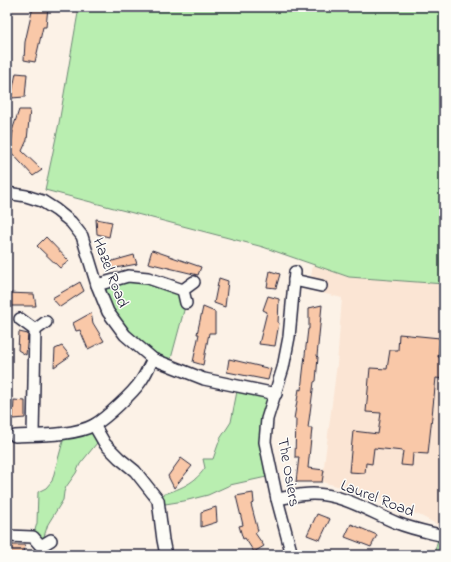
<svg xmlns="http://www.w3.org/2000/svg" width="451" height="562" viewBox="0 0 451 562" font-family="'Indie Flower',sans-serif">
  <rect width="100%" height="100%" fill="#fcf2e7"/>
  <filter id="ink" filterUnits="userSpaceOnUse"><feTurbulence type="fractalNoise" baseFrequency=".025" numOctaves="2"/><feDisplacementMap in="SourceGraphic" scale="8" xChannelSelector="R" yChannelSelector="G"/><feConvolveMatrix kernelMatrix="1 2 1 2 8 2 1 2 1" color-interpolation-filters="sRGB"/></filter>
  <g filter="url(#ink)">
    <!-- built -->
    <polygon fill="#fbe5d4" points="313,264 349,277 444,284 444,528 421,516 378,497 322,482 337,364 342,298 309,290"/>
    <!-- green -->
    <g fill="#b9eeb0" stroke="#6e8876">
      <polygon points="79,7 444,7 444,284 349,277 263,247 45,190 59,123"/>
      <polygon points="128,276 183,290 186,303 169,366 125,335 97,285"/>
      <path d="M 238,386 L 276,394 L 267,419 L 271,476 L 230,485 L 208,495 L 184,501 L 159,505 L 156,497 C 175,490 193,486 205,468 L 203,459 L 213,459 L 220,439 L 231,422 Z"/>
      <polygon points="94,425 101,438 80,464 76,473 66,487 64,492 63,500 48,524 41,546 33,537 37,523 38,492 46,488 52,481 65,434"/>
      <polygon points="439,535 444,536 444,555 434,555"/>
    </g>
    <!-- building -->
    <g fill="#f9c8a8" stroke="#22223b">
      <polygon points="33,7 48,7 46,27 43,27 35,62 24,60 25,42"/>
      <polygon points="16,73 27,74 25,97 11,98"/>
      <polygon points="19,110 30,110 27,140 22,151 42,170 33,176 10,151 13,131 12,131"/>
      <polygon points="96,219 112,222 109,237 97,234"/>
      <polygon points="46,237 69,261 60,268 37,246"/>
      <polygon points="152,250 201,267 198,275 148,263"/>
      <polygon points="134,255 137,264 110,269 109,262"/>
      <polygon points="270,271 280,274 276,288 267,287"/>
      <polygon points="219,278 228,281 225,307 214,303"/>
      <polygon points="80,282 84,291 60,307 52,298"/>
      <polygon points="7,293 34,294 36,306 7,306"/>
      <polygon points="268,296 279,299 278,323 279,323 275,346 259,344 267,312 263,310"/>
      <polygon points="322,305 317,356 318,357 316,381 314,382 308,428 312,428 308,468 324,470 322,482 296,482 299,457 295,457 296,419 294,419 299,389 301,390 308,329 309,329 309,308"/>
      <polygon points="203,307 215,312 215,333 209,333 203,365 193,362 199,334 197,334"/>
      <polygon points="91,313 93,323 104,341 88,349 80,330 76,331 73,323"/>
      <polygon points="19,332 28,334 26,355 18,350"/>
      <polygon points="399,334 440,338 438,357 444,357 444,379 436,378 428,454 413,453 412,466 401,465 403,451 374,448 372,464 366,463 365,473 349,472 353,431 378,434 381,413 366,412 370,368 387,369 390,350 398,350"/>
      <polygon points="62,346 70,356 54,367 55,349"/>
      <polygon points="229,359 271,369 268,380 227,372"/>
      <polygon points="14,400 25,401 25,418 13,419"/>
      <polygon points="181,458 192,466 174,488 168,476"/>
      <polygon points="253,493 254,503 251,504 258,531 255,533 264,546 254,552 245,538 243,539 239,526 243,525 236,496"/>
      <polygon points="216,507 217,522 201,527 201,512"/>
      <polygon points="317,514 330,519 320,540 307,535"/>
      <polygon points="351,524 377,535 371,547 345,537"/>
      <polygon points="10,545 25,545 24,553 9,555"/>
    </g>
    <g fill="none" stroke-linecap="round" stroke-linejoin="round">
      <defs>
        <g id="street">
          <polyline points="7,193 26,196 42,201 56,210 71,222 82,236 97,285 108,312 125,335 153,359 204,379 276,394"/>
          <polyline points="294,280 321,286"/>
          <polyline points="97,285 128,276 148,278 183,290"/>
          <polyline points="186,303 183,290 194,282"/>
          <polyline points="20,319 35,330 46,322"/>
          <polyline points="94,425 105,444 119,458 135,471 158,500 163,540 166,555"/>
          <polyline points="33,435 35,330"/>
          <path d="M 15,436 C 37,435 74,436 94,425 C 105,419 134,392 141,381 C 146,374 149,366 153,359"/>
          <path d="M 277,499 C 289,497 300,494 313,494 C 343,494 370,512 397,523 C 412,529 428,532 444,536"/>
          <polyline points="7,536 33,537 41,546 51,540"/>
          <polyline points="292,555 277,499 265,442 267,419 283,368 289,337 295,272"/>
        </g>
      </defs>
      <!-- street casing -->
      <use href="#street" stroke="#22223b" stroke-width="14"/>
      <!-- street -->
      <use href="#street" stroke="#fdfcf7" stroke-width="11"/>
    </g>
  </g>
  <g text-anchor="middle" stroke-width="3" stroke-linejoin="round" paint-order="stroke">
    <!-- street labels -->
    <g font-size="16" fill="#22223b" stroke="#fdfcf7">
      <text transform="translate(112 272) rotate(69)" y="6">Hazel Road</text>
      <text transform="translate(290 472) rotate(80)" y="6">The Osiers</text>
      <text transform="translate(378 497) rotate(21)" y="6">Laurel Road</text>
    </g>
  </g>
  <!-- margin -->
  <rect width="451" height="562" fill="none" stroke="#fdfcf7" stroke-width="24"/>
  <rect x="12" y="12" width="427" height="538" fill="none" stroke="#22223b" stroke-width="1.5" filter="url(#ink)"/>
</svg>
